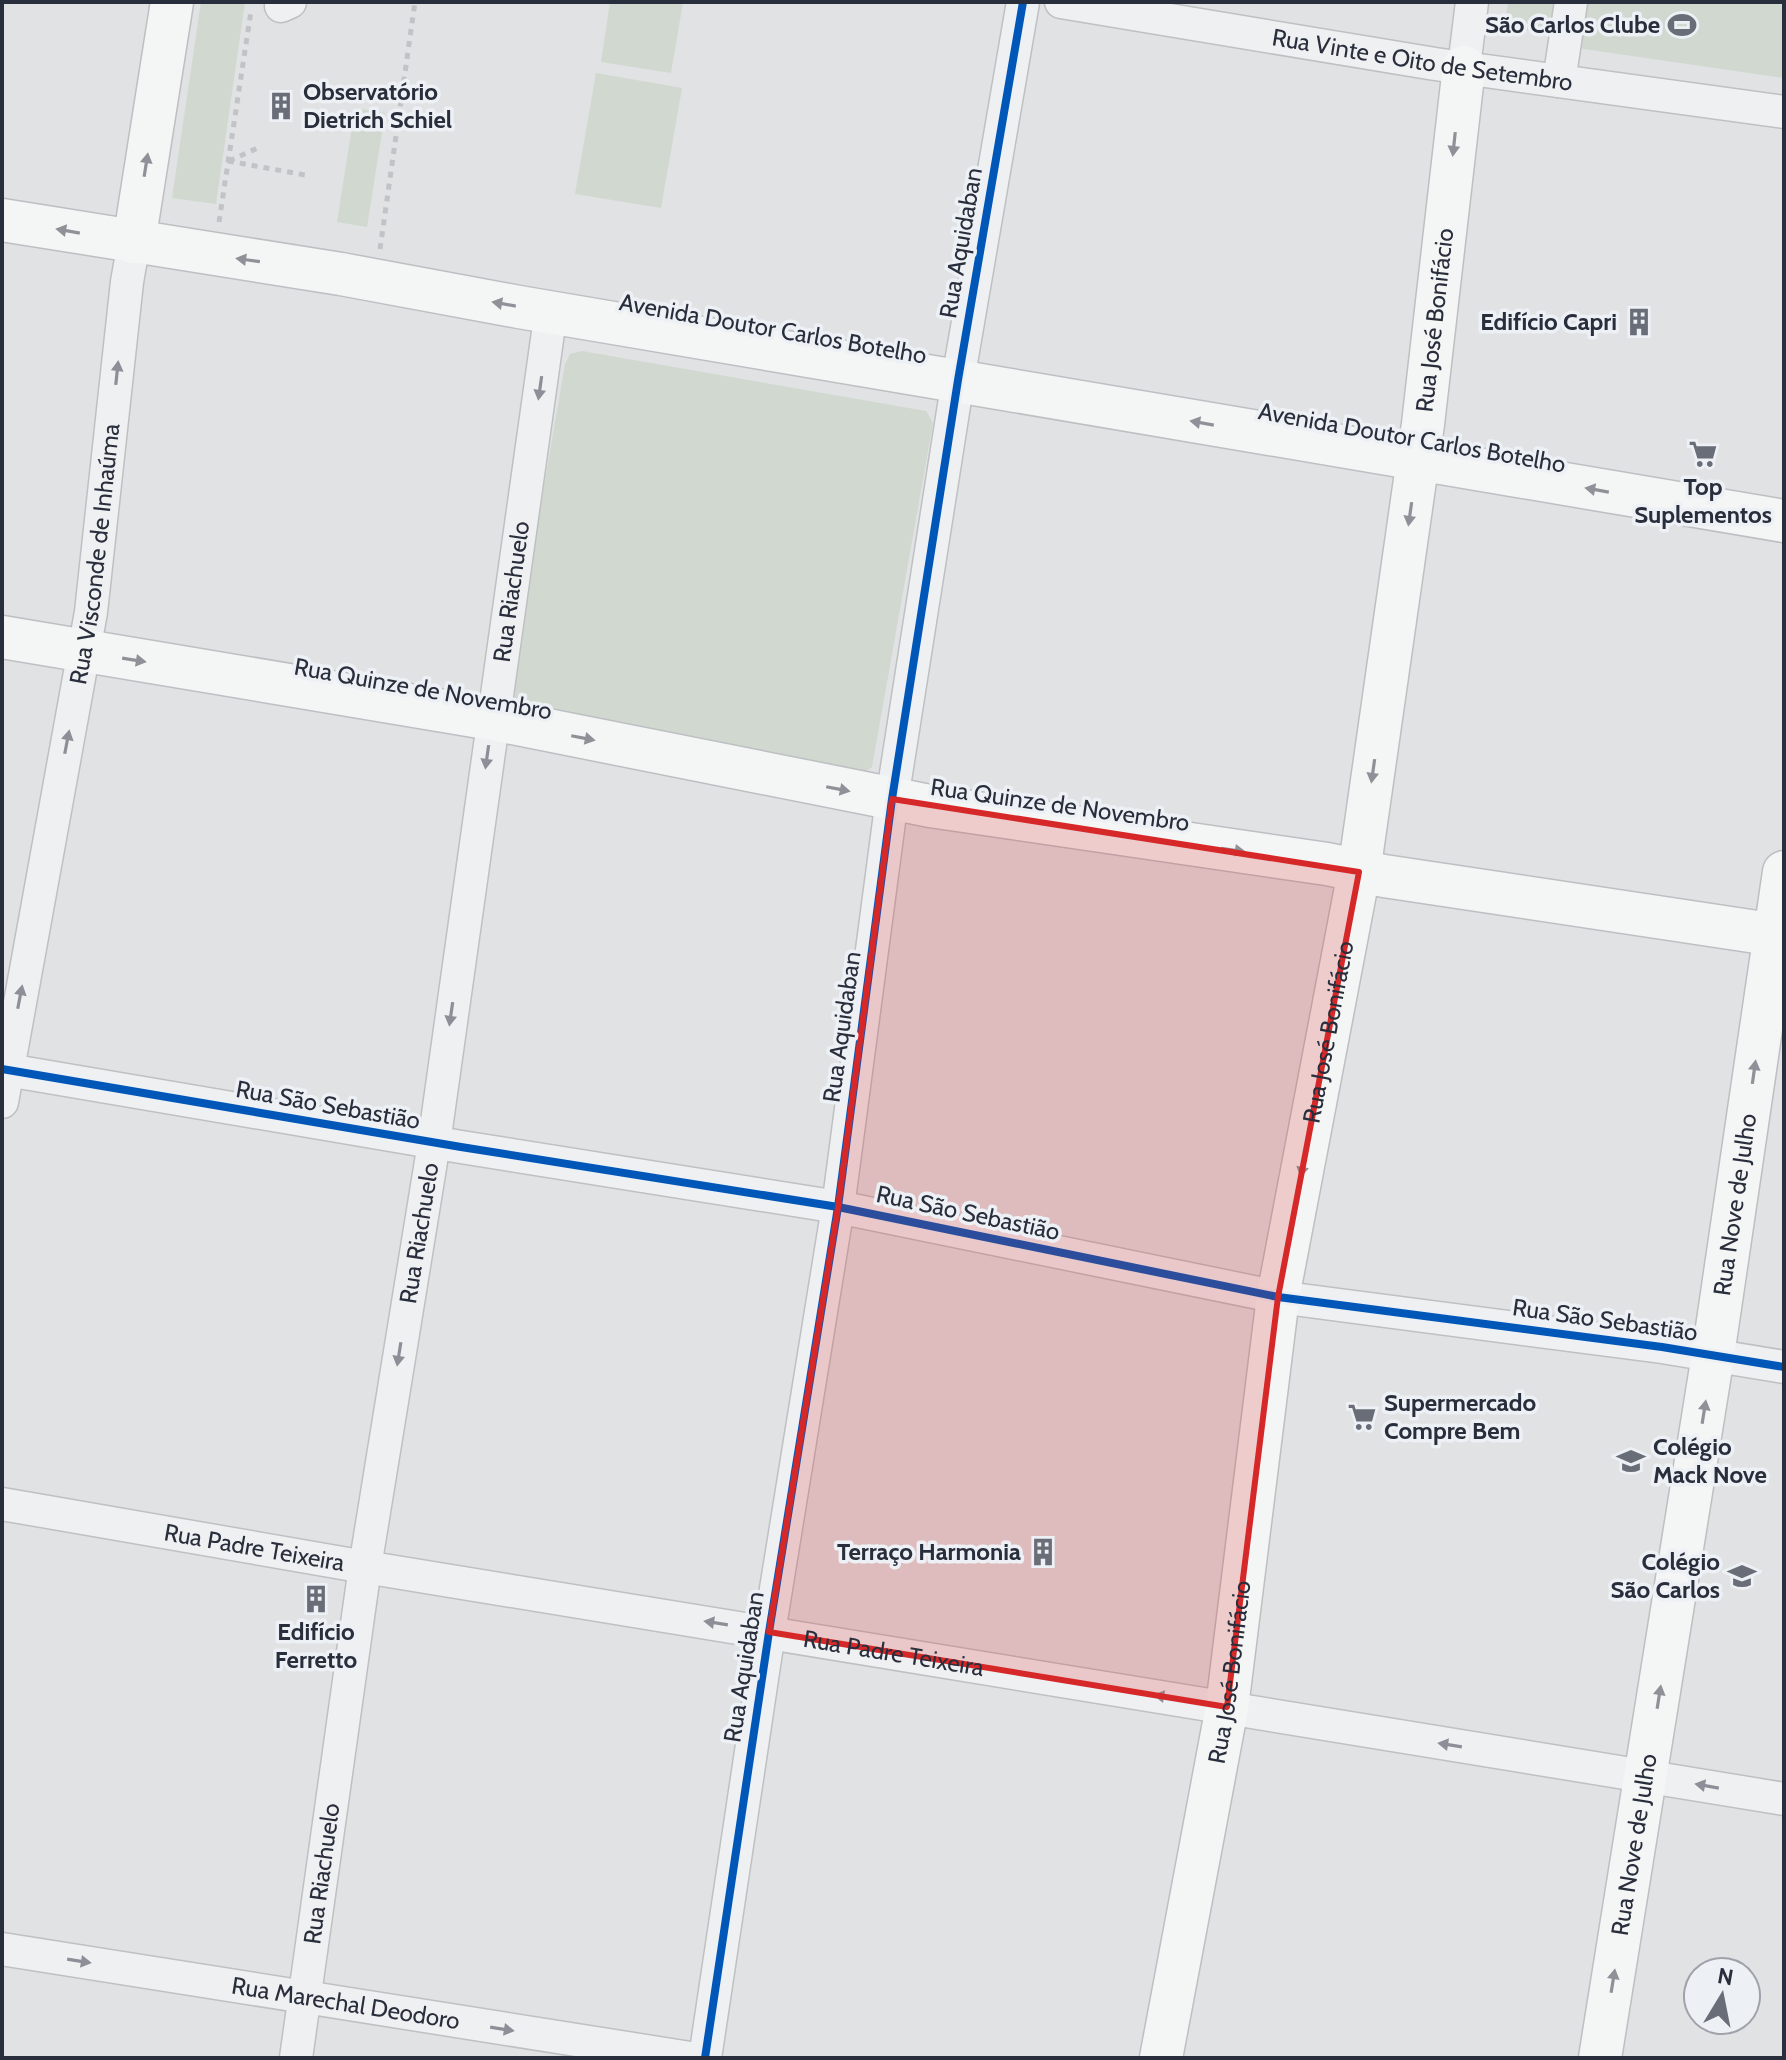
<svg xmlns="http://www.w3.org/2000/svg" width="1786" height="2060" viewBox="0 0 1786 2060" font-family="Cabin,sans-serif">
  <rect width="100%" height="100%" fill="#e0e2e4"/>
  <!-- green -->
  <g fill="#d0d8d0">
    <polygon points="201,2 245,2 216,204 172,198"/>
    <polygon points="610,2 683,2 671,73 601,62"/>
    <polygon points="1508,2 1556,2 1551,34 1504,27"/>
    <polygon points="1584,2 1784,2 1784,78 1577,48"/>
    <polygon points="596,73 682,88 661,208 575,194"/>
    <polygon points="355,108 385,113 367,227 337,222"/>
    <polygon points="582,351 926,411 933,423 872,767 852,781 507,701 565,364 570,354"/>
  </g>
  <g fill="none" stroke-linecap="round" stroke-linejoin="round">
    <defs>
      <g id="minor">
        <path id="s1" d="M 1061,2 L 1435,64 L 1784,112"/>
        <polyline points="281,6 290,2"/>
        <polyline points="1464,67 1472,2"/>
        <polyline points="1559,81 1571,2"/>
        <polyline points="2,1069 461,1147 838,1207 1278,1297 1662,1347 1784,1367"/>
        <path id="s2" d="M 2,1102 L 91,612 L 127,282 L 134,242"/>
        <path id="s3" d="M 2,1504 L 365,1567 L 1784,1799"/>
        <path id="s4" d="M 2,1949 L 690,2058"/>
        <path id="s5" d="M 296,2058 L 365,1567 L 434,1143 L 551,311"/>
        <polyline points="705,2058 769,1632 838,1207 892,799 958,380 1023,2"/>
      </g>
      <g id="major">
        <polyline points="2,220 341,274 519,307 1784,521"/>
        <polyline points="134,242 172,2"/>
        <polyline points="2,637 492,719 930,806 1327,864 1384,876 1784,936"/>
        <path id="s6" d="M 1161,2058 L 1227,1707 L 1278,1297 L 1359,872 L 1423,424 L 1464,67"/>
        <path id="s7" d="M 1600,2058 L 1713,1355 L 1784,872"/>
      </g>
    </defs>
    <!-- minor casing -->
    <use href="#minor" stroke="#bec0c2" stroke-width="35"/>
    <!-- major casing -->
    <use href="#major" stroke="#bdbfc2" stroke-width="45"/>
    <!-- path -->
    <g stroke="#c2c3c7" stroke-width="5" stroke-dasharray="6 6" stroke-linecap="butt">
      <polyline points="228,161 305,175"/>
      <polyline points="229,161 260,147"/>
      <polyline points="219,222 251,11"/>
      <polyline points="380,249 415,2"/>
    </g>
    <!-- minor -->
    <use href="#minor" stroke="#eff0f2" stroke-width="32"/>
    <!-- major -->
    <use href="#major" stroke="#f4f5f5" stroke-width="42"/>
    <defs>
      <g id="cycleway">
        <polyline points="2,1069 461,1147 838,1207 1278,1297 1662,1347 1784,1367"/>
        <polyline points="705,2058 769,1632 838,1207 892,799 958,380 1023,2"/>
      </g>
    </defs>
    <!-- cycleway casing -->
    <use href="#cycleway" stroke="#edf0f4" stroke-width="13"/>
    <!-- cycleway -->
    <use href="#cycleway" stroke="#0057b8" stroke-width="8"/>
  </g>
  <!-- one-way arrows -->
  <defs><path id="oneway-solid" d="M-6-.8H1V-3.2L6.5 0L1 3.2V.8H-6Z" transform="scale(2)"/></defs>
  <g fill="#8e9298">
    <use href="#oneway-solid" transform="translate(1454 144) rotate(96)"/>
    <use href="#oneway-solid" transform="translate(146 165) rotate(-81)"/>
    <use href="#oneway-solid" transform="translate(68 231) rotate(-170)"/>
    <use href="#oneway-solid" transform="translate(248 260) rotate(-172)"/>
    <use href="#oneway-solid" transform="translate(504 304) rotate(-170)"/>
    <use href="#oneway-solid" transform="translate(1202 423) rotate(-170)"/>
    <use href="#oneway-solid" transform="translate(1597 490) rotate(-170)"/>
    <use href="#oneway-solid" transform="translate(1410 514) rotate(98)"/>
    <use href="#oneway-solid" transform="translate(134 660) rotate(9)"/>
    <use href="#oneway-solid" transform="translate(583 738) rotate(11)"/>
    <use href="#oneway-solid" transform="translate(1373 771) rotate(98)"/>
    <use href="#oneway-solid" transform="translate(838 789) rotate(11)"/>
    <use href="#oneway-solid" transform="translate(1233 850) rotate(8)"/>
    <use href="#oneway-solid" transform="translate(1754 1072) rotate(-82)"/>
    <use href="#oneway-solid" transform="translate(1303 1165) rotate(101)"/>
    <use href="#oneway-solid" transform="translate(1704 1412) rotate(-81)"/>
    <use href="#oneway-solid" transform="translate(1659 1697) rotate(-81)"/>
    <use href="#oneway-solid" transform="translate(1613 1981) rotate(-81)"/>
  </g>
  <g fill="#8c8f97">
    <use href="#oneway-solid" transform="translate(117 373) rotate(-84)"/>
    <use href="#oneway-solid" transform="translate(540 388) rotate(98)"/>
    <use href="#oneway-solid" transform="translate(67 742) rotate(-79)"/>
    <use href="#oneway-solid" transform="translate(487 757) rotate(98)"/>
    <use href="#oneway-solid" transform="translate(20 997) rotate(-79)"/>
    <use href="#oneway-solid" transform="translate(451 1014) rotate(98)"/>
    <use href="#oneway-solid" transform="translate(399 1354) rotate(99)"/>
    <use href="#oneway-solid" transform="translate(716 1623) rotate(-171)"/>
    <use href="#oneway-solid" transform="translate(1166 1697) rotate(-171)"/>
    <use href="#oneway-solid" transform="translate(1450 1745) rotate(-171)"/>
    <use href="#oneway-solid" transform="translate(1707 1786) rotate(-170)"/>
    <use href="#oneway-solid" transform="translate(79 1961) rotate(9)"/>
    <use href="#oneway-solid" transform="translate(502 2029) rotate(9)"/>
  </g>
  <!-- marked area -->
  <path fill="#d62828" fill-opacity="0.2" stroke="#d62828" stroke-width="6" stroke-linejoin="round" d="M 892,799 L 1359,872 L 1278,1297 L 1227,1707 L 769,1632 L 838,1207 Z"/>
  <!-- icons -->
  <defs>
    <symbol id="stadium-bare" viewBox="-9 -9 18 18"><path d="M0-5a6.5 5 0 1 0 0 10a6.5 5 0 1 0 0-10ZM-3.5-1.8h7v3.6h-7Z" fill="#696d77" stroke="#edf0f4" stroke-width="2.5" paint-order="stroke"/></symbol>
    <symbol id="building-bare" viewBox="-9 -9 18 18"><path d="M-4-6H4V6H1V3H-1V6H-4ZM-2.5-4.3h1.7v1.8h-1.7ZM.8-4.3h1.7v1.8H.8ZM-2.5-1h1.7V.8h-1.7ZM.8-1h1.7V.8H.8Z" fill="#696d77" stroke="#edf0f4" stroke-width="2.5" paint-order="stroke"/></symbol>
    <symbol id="supermarket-bare" viewBox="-9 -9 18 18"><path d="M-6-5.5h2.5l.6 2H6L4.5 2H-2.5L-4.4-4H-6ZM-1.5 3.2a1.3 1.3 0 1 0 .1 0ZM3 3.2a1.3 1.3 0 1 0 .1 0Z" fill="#696d77" stroke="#edf0f4" stroke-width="2.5" paint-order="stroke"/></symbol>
    <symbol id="school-bare" viewBox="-9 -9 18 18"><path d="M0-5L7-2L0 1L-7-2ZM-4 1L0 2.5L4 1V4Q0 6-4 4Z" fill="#696d77" stroke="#edf0f4" stroke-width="2.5" paint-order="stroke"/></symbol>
    <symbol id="university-bare" viewBox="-9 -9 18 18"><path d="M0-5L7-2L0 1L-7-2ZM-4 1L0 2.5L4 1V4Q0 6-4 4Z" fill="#696d77" stroke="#edf0f4" stroke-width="2.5" paint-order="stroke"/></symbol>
  </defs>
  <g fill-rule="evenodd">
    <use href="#stadium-bare" x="1662" y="5" width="40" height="40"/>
    <use href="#building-bare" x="261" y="86" width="40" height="40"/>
    <use href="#building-bare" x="1619" y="302" width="40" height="40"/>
    <use href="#supermarket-bare" x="1683" y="434" width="40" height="40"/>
    <use href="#supermarket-bare" x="1342" y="1397" width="40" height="40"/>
    <use href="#school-bare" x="1611" y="1441" width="40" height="40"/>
    <use href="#building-bare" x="1023" y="1532" width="40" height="40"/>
    <use href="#university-bare" x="1722" y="1556" width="40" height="40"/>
    <use href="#building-bare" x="296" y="1579" width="40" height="40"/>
  </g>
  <g text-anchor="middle" stroke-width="7" stroke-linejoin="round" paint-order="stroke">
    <!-- poi labels -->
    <g font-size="24" font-weight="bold" fill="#292e3c" stroke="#edf0f4" text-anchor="end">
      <text x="1660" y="33">São Carlos Clube</text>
      <text x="303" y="100" text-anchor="start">Observatório<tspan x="303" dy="28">Dietrich Schiel</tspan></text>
      <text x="1617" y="330">Edifício Capri</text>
      <text x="1703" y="495" text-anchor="middle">Top<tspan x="1703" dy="28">Suplementos</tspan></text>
      <text x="1384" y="1411" text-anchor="start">Supermercado<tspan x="1384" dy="28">Compre Bem</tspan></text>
      <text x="1653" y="1455" text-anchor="start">Colégio<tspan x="1653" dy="28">Mack Nove</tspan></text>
      <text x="1021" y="1560">Terraço Harmonia</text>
      <text x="1720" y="1570">Colégio<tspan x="1720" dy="28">São Carlos</tspan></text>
      <text x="316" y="1640" text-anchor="middle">Edifício<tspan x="316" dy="28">Ferretto</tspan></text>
    </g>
    <!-- street labels -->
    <g font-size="24" fill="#292e3c" stroke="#edf0f4">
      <text dy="8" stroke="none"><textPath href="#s1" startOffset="366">Rua Vinte e Oito de Setembro</textPath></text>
      <text transform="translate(961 243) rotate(-80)" y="8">Rua Aquidaban</text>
      <text dy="8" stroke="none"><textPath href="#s6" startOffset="1760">Rua José Bonifácio</textPath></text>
      <text transform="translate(773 329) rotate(10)" y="8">Avenida Doutor Carlos Botelho</text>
      <text transform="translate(1412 438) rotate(10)" y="8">Avenida Doutor Carlos Botelho</text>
      <text dy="8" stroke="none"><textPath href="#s2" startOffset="556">Rua Visconde de Inhaúma</textPath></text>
      <text dy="8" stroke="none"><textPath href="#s5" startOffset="1482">Rua Riachuelo</textPath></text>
      <text transform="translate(423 689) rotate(10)" y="8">Rua Quinze de Novembro</text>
      <text transform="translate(1060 805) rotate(8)" y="8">Rua Quinze de Novembro</text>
      <text transform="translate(842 1027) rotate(-82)" y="8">Rua Aquidaban</text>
      <text dy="8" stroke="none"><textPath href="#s6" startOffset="1040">Rua José Bonifácio</textPath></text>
      <text transform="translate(328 1105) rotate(10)" y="8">Rua São Sebastião</text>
      <text dy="8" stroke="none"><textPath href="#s7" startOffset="864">Rua Nove de Julho</textPath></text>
      <text transform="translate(968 1213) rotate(12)" y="8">Rua São Sebastião</text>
      <text dy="8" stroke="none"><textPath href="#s5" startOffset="834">Rua Riachuelo</textPath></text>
      <text transform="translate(1605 1320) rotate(8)" y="8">Rua São Sebastião</text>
      <text dy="8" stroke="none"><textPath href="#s3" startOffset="256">Rua Padre Teixeira</textPath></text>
      <text dy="8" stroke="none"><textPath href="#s3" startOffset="904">Rua Padre Teixeira</textPath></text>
      <text transform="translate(744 1667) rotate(-81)" y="8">Rua Aquidaban</text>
      <text dy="8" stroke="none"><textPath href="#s6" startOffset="392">Rua José Bonifácio</textPath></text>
      <text dy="8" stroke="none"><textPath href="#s7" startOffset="216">Rua Nove de Julho</textPath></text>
      <text dy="8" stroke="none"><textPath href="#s5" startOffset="186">Rua Riachuelo</textPath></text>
      <text dy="8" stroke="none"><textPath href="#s4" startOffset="348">Rua Marechal Deodoro</textPath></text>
    </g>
  </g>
  <!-- border -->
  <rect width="1786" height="2060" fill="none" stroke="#292e3c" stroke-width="8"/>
  <!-- north arrow -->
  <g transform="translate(1722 1996) rotate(10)"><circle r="38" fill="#edf0f4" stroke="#9fa2aa" stroke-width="2"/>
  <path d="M0-6L14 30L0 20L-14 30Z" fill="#696d77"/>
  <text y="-12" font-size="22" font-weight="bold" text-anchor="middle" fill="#292e3c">N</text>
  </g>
</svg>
